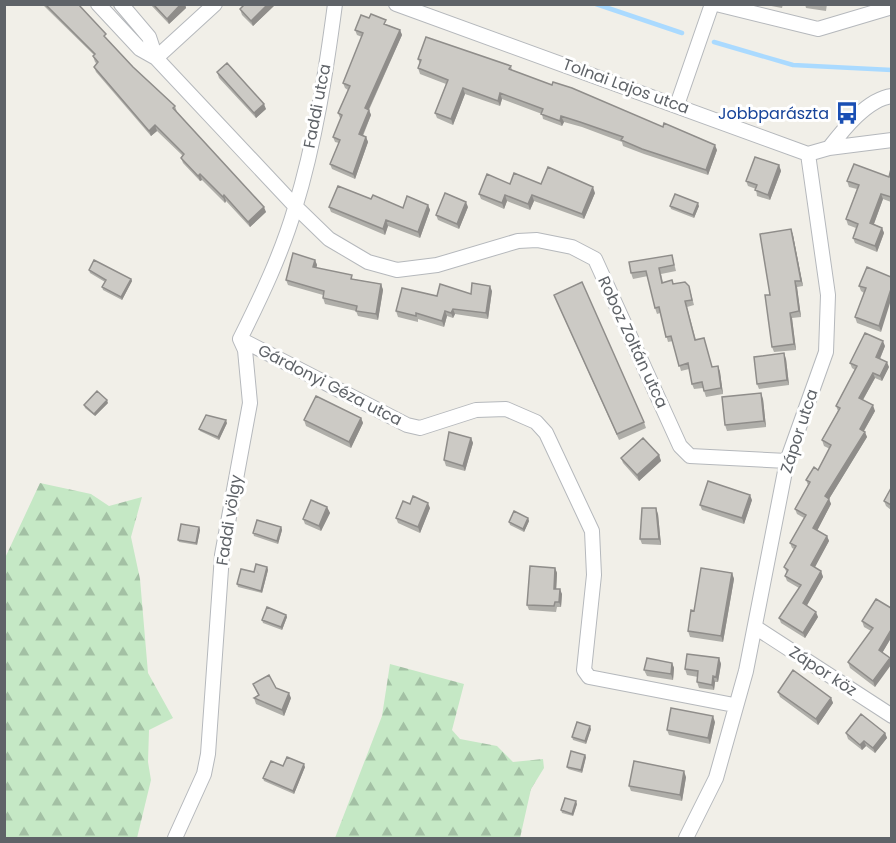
<svg xmlns="http://www.w3.org/2000/svg" width="896" height="843" viewBox="0 0 896 843" font-family="Poppins,sans-serif">
<style>
.forest{fill:url(#forest-firs)}
.lines{fill:none;stroke-linecap:round;stroke-linejoin:round}
.stream{stroke:#aadaff;stroke-width:4.5}
.minor-casing{stroke:#b5b8bc;stroke-width:16}
.minor{stroke:#fff;stroke-width:14}
.wall{fill:#afaea9}
.shaded-wall{fill:#8f8d8a}
.building{fill:#cccac5;stroke:#8f8d8a;stroke-width:1.5}
.labels{text-anchor:middle;dominant-baseline:central;stroke-width:6;stroke-linejoin:round;paint-order:stroke}
.street-label{font-size:16px;fill:#5f6368;stroke:#fff}
.transit-label{font-size:16px;fill:#164399;stroke:#fff;text-anchor:end}
</style>
<defs>
<pattern id="forest-firs" width="22" height="20" patternUnits="userSpaceOnUse" patternTransform="scale(1.5)"><rect width="22" height="20" fill="#c5e8c5"/><path d="M5 1l3.5 6h-7zM16 11l3.5 6h-7z" fill="#a3c0a4"/></pattern>
</defs>
<rect width="100%" height="100%" fill="#f1efe8"/>
<path class="forest" d="M40,483L91,494L109,506L142,497L131,537L140,579L148,673L173,718L149,730L148,762L151,780L137,838H5V558Z
M390,664L464,684L452,730L460,739L497,746L513,762L543,759L544,768L531,789L520,838H335L382,716Z"/>
<g class="lines">
<path class="stream" d="M596,4L682,33
M714,42L793,65L892,70"/>
<g class="minor-casing">
<path id="minor" d="M98,4L140,49L156,58L296,207L329,239L368,262L397,270L437,265L518,241L537,240L572,247L595,259L680,446L690,456L787,461
M121,4L149,37L156,58
M396,4L808,154L829,148L892,140
M716,4L818,29L892,7
M156,58L215,4
M677,105L712,4
M829,148C843,130 867,99 892,96
M240,339L407,425L420,428L476,410L506,409L536,422L546,433L592,531L594,575L584,670L589,677L734,705
M755,627L892,716
M175,838L204,774L208,754L222,555L250,403L245,350L240,339C261,297 282,253 295,208C315,143 326,72 335,4
M686,838L716,778L746,671L787,461L826,352L828,295L808,154"/>
</g>
<use href="#minor" class="minor"/>
</g>
<path class="wall" d="M42,4H78L108,40L133,67L175,106L177,112L266,212L250,227L226,201L225,203L202,180L200,181L183,163L181,158L183,156L157,131L151,136L96,72L94,67L97,64L95,62L93,56L94,55Z
M150,4H185L186,8L169,24Z
M245,4H276L253,26L242,15L240,9Z
M761,4H783L782,8Z
M805,4H827L826,11L806,8Z
M388,25L400,30L402,35L369,110L371,115L363,136L366,137L368,142L355,179L332,169L330,164L339,143L335,142L333,137L341,119L340,118L338,113L348,90L345,88L343,83L362,37L357,35L355,30Z
M418,59L511,66L512,70L717,150L708,175L644,154L623,146L622,142L582,127L564,122L562,126L543,119L542,114L502,99L500,106L465,94L453,125L437,118L435,113L446,84L420,74L418,68L420,64Z
M217,72L266,109L256,118L219,78Z
M779,165L781,171L770,200L757,196L756,189L748,186L746,181Z
M891,169V202L883,199L874,224L882,228L884,233L877,252L855,243L853,238L856,228L848,225L846,219L857,189L849,187L847,181L889,177Z
M510,184H541L595,193L584,219L534,201L530,210L507,201L504,209L481,199L479,194Z
M371,199L403,208L428,205L430,210L420,238L388,226L385,235L331,212L329,207Z
M670,206H699L694,218L671,209Z
M468,207L459,229L438,220L436,215Z
M791,229L793,235L803,286L797,287L801,317L792,318L796,350L774,352L772,347L770,295Z
M672,255L676,271L661,274L663,282L689,286L694,305L687,307L696,340L704,338L712,367L718,366L720,372L723,394L706,397L703,388L694,389L692,384L689,369L681,371L673,341L668,342L660,313L657,314L655,308L648,276L633,279L631,273Z
M315,260L317,265L316,268L353,279L381,284L383,290L378,320L358,316L356,311L325,304L323,298V295L288,285L286,280Z
M867,267L881,332L857,323L855,317L864,293L861,291L859,286Z
M89,270L131,279L132,281L122,300L103,290L102,287L105,282L90,273Z
M492,291L488,319L455,314L453,318L447,316L444,327L418,319V322L398,317L396,311L471,294Z
M556,300L644,422L646,428L619,440Z
M885,346L880,359L889,367L882,381L875,378L863,400L875,411L864,431L867,437L829,499L831,504L817,530L827,536L829,541L814,567L821,571L823,577L806,606L818,617L805,638L781,623L779,618L799,588L787,581L785,576L787,573L784,567L794,549L792,548L790,543L804,518L797,514L795,509L808,485L806,480L818,470L830,449L824,446L822,440L838,411L836,406L855,370L852,368L850,363Z
M786,359L789,385L759,389L757,384Z
M763,399L766,427L727,431L725,425Z
M108,403L95,416L85,408L84,405Z
M361,418L363,423L351,448L306,426L304,420Z
M227,423L219,440L200,431L199,429Z
M471,438L473,443L465,471L446,466L444,460Z
M659,455L661,461L639,481L623,463L621,458Z
M891,488V510L886,506L884,501Z
M752,500L744,524L702,510L700,505Z
M410,504L430,508L420,533L398,523L396,518Z
M327,507L330,513L321,531L305,524L303,519Z
M658,514L661,545L642,544L640,539Z
M528,518L529,521L524,532L510,525L509,522Z
M199,527L200,530L197,545L179,542L178,540Z
M281,527L282,530L278,544L254,536L253,533Z
M267,567L268,570L262,593L238,587L237,584L254,572Z
M555,568L557,573L556,589L562,594L561,607H557L556,612L529,610L527,605Z
M732,573L734,579L723,642L690,637L688,631L694,611Z
M286,615L287,617L282,630L263,623L262,620Z
M862,621L891,638L882,653L875,687L850,668L848,662L871,631L864,627Z
M719,658L721,664L718,682H715L714,690L699,688L697,682L698,677L687,675L685,669Z
M672,663L674,668L673,680L647,676L644,670Z
M253,684L291,698L284,716L256,704L254,698L258,695Z
M778,692L831,698L833,703L818,725L780,697Z
M715,722L710,744L669,735L667,730Z
M591,729L586,744L573,740L572,737Z
M846,733H885L887,738L875,753L866,746L862,750L848,739Z
M586,757L582,773L568,769L567,767Z
M283,766L305,767L294,794L264,781L263,778Z
M686,777L682,801L631,791L629,786Z
M577,804L573,816L562,813L561,810Z"/>
<path class="shaded-wall" d="M181,4H185L186,8L169,24L167,19Z
M268,4H276L253,26L251,21Z
M400,30L402,35L367,113L365,108Z
M463,88L465,94L453,125L451,119Z
M500,93L502,99L500,106L498,101Z
M264,104L266,109L256,118L254,113Z
M369,110L371,115L361,139L359,134Z
M561,116L564,122L562,126L560,121Z
M155,125L157,131L151,136L149,131Z
M366,137L368,142L355,179L353,174Z
M715,145L717,150L708,175L706,170Z
M779,165L781,171L770,200L768,195Z
M200,174L202,180L200,181L198,176Z
M593,187L595,193L584,219L582,214Z
M881,194L883,199L872,229L870,223Z
M224,195L226,201L225,203L223,197Z
M505,195L507,201L504,209L502,203Z
M532,195L534,201L530,210L528,204Z
M466,202L468,207L459,229L457,224Z
M698,203L699,206L694,218L693,215Z
M428,205L430,210L420,238L418,232Z
M264,207L266,212L250,227L248,222Z
M386,220L388,226L385,235L383,229Z
M882,228L884,233L877,252L875,246Z
M791,229L793,235L803,286L801,281Z
M315,260L317,265L315,272L313,267Z
M131,279L132,281L122,300L121,297Z
M795,281L797,287L801,317L799,311Z
M381,284L383,290L378,320L376,314Z
M490,286L492,291L488,319L486,313Z
M891,289V300L881,332L879,326Z
M453,309L455,314L453,318L451,313Z
M445,311L447,316L444,327L442,321Z
M790,313L792,318L796,350L794,344Z
M883,341L885,346L878,363L876,357Z
M784,353L786,359L789,385L787,380Z
M887,362L889,367L882,381L880,376Z
M718,366L720,372L723,394L721,388Z
M873,373L875,378L861,403L859,398Z
M761,393L763,399L766,427L764,421Z
M107,400L108,403L95,416L94,414Z
M873,405L875,411L862,434L860,429Z
M361,418L363,423L351,448L349,442Z
M226,420L227,423L219,440L218,437Z
M865,432L867,437L829,499L831,504L816,533L813,528L825,496Z
M471,438L473,443L465,471L463,466Z
M659,455L661,461L639,481L637,475Z
M750,495L752,500L744,524L742,518Z
M428,503L430,508L420,533L418,527Z
M327,507L330,513L321,531L319,526Z
M656,508L658,514L661,545L659,539Z
M528,518L529,521L524,532L523,529Z
M199,527L200,530L197,545L196,543Z
M281,527L282,530L278,544L277,541Z
M827,536L829,541L813,571L811,565Z
M267,567L268,570L262,593L261,591Z
M555,568L557,573L556,594L554,589Z
M821,571L823,577L805,609L803,603Z
M732,573L734,579L723,642L721,636Z
M560,589L562,594L561,607L559,602Z
M816,612L818,617L805,638L803,633Z
M286,615L287,617L282,630L281,627Z
M891,630V638L881,655L879,650Z
M719,658L721,664L718,682L716,677Z
M890,658L891,665L875,687L873,681Z
M672,663L674,668L673,680L671,674Z
M713,676L715,682L714,690L712,685Z
M289,693L291,698L284,716L282,710Z
M831,698L833,703L818,725L816,719Z
M713,716L715,722L710,744L708,738Z
M590,726L591,729L586,744L585,741Z
M885,733L887,738L875,753L873,748Z
M864,741L866,746L862,750L860,745Z
M585,755L586,757L582,773L581,770Z
M304,764L305,767L294,794L293,791Z
M684,771L686,777L682,801L680,795Z
M576,801L577,804L573,816L572,814Z"/>
<path class="building" d="M45,4H78L106,34L104,36L133,67L175,106L173,108L264,207L248,222L224,195L223,197L200,174L198,176L181,158L184,154L155,125L149,131L94,67L98,62L93,56L95,54Z
M153,4H181L167,19Z
M245,4H268L251,21L240,9Z
M371,14L386,20L384,24L400,30L365,108L369,110L359,134L366,137L353,174L330,164L340,140L333,137L342,115L338,113L350,86L343,83L363,33L355,30L361,15L369,18Z
M426,37L511,66L509,69L552,85L553,82L572,88L663,127L664,123L715,145L706,170L642,149L621,140L623,137L580,122L561,116L560,121L541,114L543,109L500,93L498,101L463,88L451,119L435,113L448,80L418,68L421,60L418,59Z
M227,63L264,104L254,113L217,72Z
M755,157L779,165L768,195L755,190L757,185L746,181Z
M854,164L889,177L891,169V197L881,194L870,223L882,228L875,246L853,238L858,224L846,219L859,185L847,181Z
M548,167L593,187L582,214L532,195L528,204L505,195L502,203L479,194L487,174L510,184L514,173L541,184Z
M338,186L371,199L373,195L403,208L407,196L428,205L418,232L386,220L383,229L329,207Z
M445,193L466,202L457,224L436,215Z
M675,194L698,203L693,215L670,206Z
M791,229L801,281H795L799,311L790,313L794,344L772,347L765,295H770L760,234Z
M293,253L315,260L313,267L352,275L351,279L381,284L376,314L356,311L357,306L323,298L324,291L286,280Z
M672,255L674,265L659,268L662,283L672,280L673,284L685,282L689,286L692,300L685,301L695,340L704,338L712,367L718,366L721,388L704,391L702,382L692,384L688,363L679,366L671,336L666,337L659,307L655,308L646,271L631,273L629,262Z
M94,260L131,279L121,297L102,287L106,280L89,270Z
M867,267L891,277V289L879,326L855,317L866,288L859,286Z
M582,282L644,422L617,434L554,295Z
M472,283L490,286L486,313L453,309L451,313L445,311L442,321L416,313V316L396,311L402,288L437,296L440,284L471,294Z
M865,333L883,341L876,357L887,362L880,376L873,373L859,398L873,405L860,429L865,432L825,496L829,499L813,528L827,536L811,565L821,571L803,603L816,612L803,633L779,618L801,585L785,576L788,570L784,567L796,546L790,543L806,515L795,509L810,482L806,480L814,467L818,470L831,445L822,440L840,408L836,406L857,366L850,363Z
M784,353L787,380L757,384L754,357Z
M97,391L107,400L94,414L84,405Z
M761,393L764,421L725,425L722,397Z
M316,396L361,418L349,442L304,420Z
M206,415L226,420L218,437L199,429Z
M449,432L471,438L463,466L444,460Z
M643,438L659,455L637,475L621,458Z
M708,481L750,495L742,518L700,505Z
M891,488V505L884,501Z
M413,496L428,503L418,527L396,518L403,501L410,504Z
M311,500L327,507L319,526L303,519Z
M642,508H656L659,539H640Z
M514,511L528,518L523,529L509,522Z
M257,520L281,527L277,541L253,533Z
M181,524L199,527L196,543L178,540Z
M256,564L267,567L261,591L237,584L241,569L254,572Z
M530,566L555,568L554,589H560L559,602H555L554,606L527,605Z
M701,568L732,573L721,636L688,631L691,610L694,611Z
M876,599L891,608V630L879,650L890,658L873,681L848,662L873,628L862,621Z
M267,607L286,615L281,627L262,620Z
M687,654L719,658L716,677L713,676L712,685L697,682L698,671L685,669Z
M647,658L672,663L671,674L644,670Z
M793,670L831,698L816,719L778,692Z
M269,675L276,688L289,693L282,710L254,698L259,695L253,684Z
M671,708L713,716L708,738L667,730Z
M861,714L885,733L873,748L864,741L860,745L846,733Z
M577,722L590,726L585,741L572,737Z
M571,751L585,755L581,770L567,767Z
M287,757L304,764L293,791L263,778L271,761L283,766Z
M634,761L684,771L680,795L629,786Z
M565,798L576,801L572,814L561,810Z"/>
<defs>
<g id="bus-bare" transform="scale(1.8)"><path d="M-5-6H5V4H4V6H2V4H-2V6H-4V4H-5ZM-3.5-4V0h7V-4ZM-3.5 1.2v1.5H-2V1.2ZM2 1.2v1.5H3.5V1.2Z" fill="#1a4fb4" stroke="#fff" stroke-width="2.5" paint-order="stroke"/></g>
</defs>
<g fill-rule="evenodd">
<use href="#bus-bare" x="847" y="113"/>
</g>
<g class="labels">
<g class="street-label">
<text transform="translate(626 86) rotate(20)">Tolnai Lajos utca</text>
<text transform="translate(317 106) rotate(-79)">Faddi utca</text>
<text transform="translate(633 342) rotate(65)">Roboz Zoltán utca</text>
<text transform="translate(330 385) rotate(27)">Gárdonyi Géza utca</text>
<text transform="translate(799 431) rotate(-72)">Zápor utca</text>
<text transform="translate(229 520) rotate(-81)">Faddi völgy</text>
<text transform="translate(823 671) rotate(33)">Zápor köz</text>
</g>
<g class="transit-label">
<text x="829" y="113">Jobbparászta</text>
</g>
</g>
<rect width="896" height="843" fill="none" stroke="#5f6368" stroke-width="12"/>
</svg>
